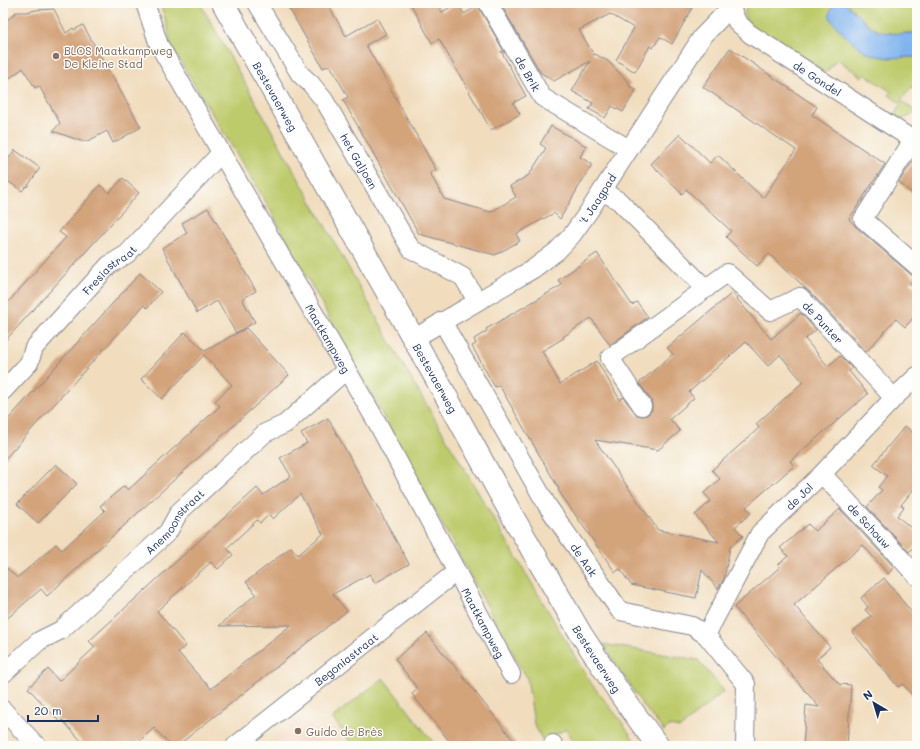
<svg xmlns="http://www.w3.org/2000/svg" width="920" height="749" viewBox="0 0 920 749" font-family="Mali,sans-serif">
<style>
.built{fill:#f2d4be}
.green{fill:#becb6c;stroke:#6c7d65}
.water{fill:#81b4ee;stroke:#4e72a6}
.building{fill:#d3a37a;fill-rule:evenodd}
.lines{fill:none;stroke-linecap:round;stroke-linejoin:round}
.minor-casing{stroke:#86868e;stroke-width:20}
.tertiary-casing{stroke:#86868e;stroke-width:24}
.minor{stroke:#fff;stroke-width:18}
.tertiary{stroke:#fff;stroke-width:22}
.education-dot{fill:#8d6e63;stroke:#fdfcf7;stroke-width:1.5}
.labels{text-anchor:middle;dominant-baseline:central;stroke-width:3;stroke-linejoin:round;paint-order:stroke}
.education-label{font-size:11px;fill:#785e54;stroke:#fdfcf7;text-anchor:start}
.street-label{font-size:11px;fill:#1b2f5e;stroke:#fdfcf7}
</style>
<rect width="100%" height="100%" fill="#fdfcf7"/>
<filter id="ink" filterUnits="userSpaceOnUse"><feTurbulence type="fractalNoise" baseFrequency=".025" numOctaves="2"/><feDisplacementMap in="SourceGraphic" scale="8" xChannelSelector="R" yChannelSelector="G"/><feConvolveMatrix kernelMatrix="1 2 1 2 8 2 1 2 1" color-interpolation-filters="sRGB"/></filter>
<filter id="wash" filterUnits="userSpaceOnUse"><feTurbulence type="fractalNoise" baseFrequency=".012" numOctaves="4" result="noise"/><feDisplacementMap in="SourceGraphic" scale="16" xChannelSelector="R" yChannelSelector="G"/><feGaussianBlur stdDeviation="0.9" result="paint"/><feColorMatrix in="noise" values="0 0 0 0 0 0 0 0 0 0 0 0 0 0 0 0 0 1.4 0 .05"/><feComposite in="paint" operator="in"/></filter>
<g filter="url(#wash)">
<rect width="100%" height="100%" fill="#f1ddbe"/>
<path class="built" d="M302,716L326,746H264Z"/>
<path class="green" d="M160,3H200L410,377L590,682L621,721L638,746H576L566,729L543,741L534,724L527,677L522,670L267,204L174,51L170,43L168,28Z
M751,3H836L832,7L887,58L917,57V81L901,100L915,111C909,119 901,121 893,116L901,104L889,95L891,92L865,74L862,77L837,59L826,73L751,27C744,17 741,13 751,3Z
M845,3H917V33C905,33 891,35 879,31C868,27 855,11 845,3Z
M603,644L698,660L724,691L680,728L669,726L664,731L642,704Z
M383,678L436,746H354L332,718Z"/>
<path class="water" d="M836,3H845C855,11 868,27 879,31C891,35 905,33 917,33V57C901,57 882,60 868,53C859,49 832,25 830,17C829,11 832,7 836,3Z"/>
<g id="blocks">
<path class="building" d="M286,3H327L346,36L377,18L386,34L366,45L436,170L430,173L444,199L491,212L516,197L510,186L529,175L546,148L540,144L551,126L586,146L580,157L592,164L560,219L554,213L516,234L520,241L495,255L419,234L343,100L348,97L330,65L323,68Z
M410,3H436L442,12L458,3L464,14L478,6L505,53L501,51L526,96L513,103L520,114L491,130L439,39L432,43Z
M500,3H695L672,44L660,37L653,48L650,46L635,72L616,60L634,28L610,14L579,30L594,55L595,54L608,61L630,84L629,86L636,90L623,112L612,106L605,118L589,109L593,103L572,91L590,61L554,81L541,73Z
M54,9L66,33L73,28L74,30L83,25L141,127L113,143L107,131L92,139L87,141H81L53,131L60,123L39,86L35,88L23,68L3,83V24L16,12H27L36,10Z
M730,48L817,107L812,115L885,164L849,219L856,227L914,277L909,283L917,289V314L905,327L896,319L866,352L813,295L769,254L757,266L726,237L731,231L686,189L682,194L651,164L680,134L710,163L718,155L763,198L796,150L703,87Z
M15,150L40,168L27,187L26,186L22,191L3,178V166Z
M917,155V198L899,182Z
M123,178L139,193L3,343V308L66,237L59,232L100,185L109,193Z
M208,208L256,291L242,299L255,322L236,333L217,301L197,313L162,248L187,233L182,223Z
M597,253L632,305L637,302L648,317L610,345L591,318L563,337L564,338L542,351L560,384L597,361L620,400L623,397L637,415L642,416L647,415L652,410V405L651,400L639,383L673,354L667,348L732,293L771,339L801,313L816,330L805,339L828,366L840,356L852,368L849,371L868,394L790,461L794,466L746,507L751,513L735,527L743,536L730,547L724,579L718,589L702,570L696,598L631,585L620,569L615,572L558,490L559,489L499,385L495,387L472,346L476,344L474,339L487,331L486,329L562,285L558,280ZM746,342L768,366L780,355L803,382L756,424L759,428L712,470L720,479L704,493L711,501L695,515L719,542L658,530L595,440L658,450L680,431L670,419L694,398L689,392Z
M140,273L161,292L147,308L144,305L3,461V425Z
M246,328L289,375L47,596L41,589L3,622V564L17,578L56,544L62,550L105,511L100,506L124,486L128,490L220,406L215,401L232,385L204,355L162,399L141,379L185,332L205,351Z
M328,418L409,564L375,583L370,574L333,594L347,611L177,746H171L154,728L134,746H86L62,720L60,722L28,688L48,669L59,681L95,647L89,641L257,488L263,495L291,476L280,458L307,443L301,433ZM300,494L323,534L298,555L291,547L246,582L256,594L219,626L291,625L211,689L206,682L205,683L178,652L186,646L157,611L211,562L218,569L233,555L227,548L257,520L260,523L269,515L273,519Z
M905,426L917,436V485L901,505L904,507L897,516L917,533V543L909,552L867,507L882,490L878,487L887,476L873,465Z
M56,464L77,484L38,523L17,504Z
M840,509L894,567L888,574L863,545L794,605L830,647L817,659L839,684L851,685L847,746H803L806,705L819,707L734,607L780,567L778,565L788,556L780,548L808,524L815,531Z
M884,578L917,619V701L903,684L898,687L852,632L871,616L865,610L868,607L861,598Z
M427,633L451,663H452L518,746H453L412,694L418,689L395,659Z"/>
</g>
</g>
<g filter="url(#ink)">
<use href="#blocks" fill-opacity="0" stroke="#86868e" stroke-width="1"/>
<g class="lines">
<g class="minor-casing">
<g id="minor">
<path id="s1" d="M145,3L159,45L378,424L511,674"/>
<path id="s2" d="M257,3L300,74L311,84L324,100L411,249L463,277L477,301"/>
<path id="s3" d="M488,3L542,97L629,149"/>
<path id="s4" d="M729,3L737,22L750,34L913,140L917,135"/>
<path d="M913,140L863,219L917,266"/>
<path d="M602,191L619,201L706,289"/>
<path id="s5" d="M442,321L547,505L620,611L692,626L706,635L746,684L745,746"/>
<path id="s6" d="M413,339L533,269L557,251L572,235L589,211L702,37L731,7"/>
<path id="s7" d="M3,391L29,363L34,348L109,265L127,254L221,153"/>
<path id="s8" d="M642,406L610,358L727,273L770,311L800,297L894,398"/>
<path id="s9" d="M822,474L917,576"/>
<path id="s10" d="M706,635L760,533L822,474L894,398L917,376"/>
<path id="s11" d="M3,674L39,641L61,630L168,532L179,512L265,433L285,424L346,370"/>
<path d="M3,710L37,746"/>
<path d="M553,744L554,746"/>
<path id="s12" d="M235,746L456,572"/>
</g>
</g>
<g class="tertiary-casing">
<g id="tertiary">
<path id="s13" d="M223,3L441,387L513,517L581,634L623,698L658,746"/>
</g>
</g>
<use href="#minor" class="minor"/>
<use href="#tertiary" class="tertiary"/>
</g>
</g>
<g class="education-dot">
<circle cx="56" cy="56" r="4"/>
<circle cx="298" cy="731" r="4"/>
</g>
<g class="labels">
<g class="education-label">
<text x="64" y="50">BLOS Maatkampweg<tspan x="64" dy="13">De Kleine Stad</tspan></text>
<text x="306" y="731">Guido de Brès</text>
</g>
<g class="street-label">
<text stroke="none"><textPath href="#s3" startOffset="81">de Brik</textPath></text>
<text stroke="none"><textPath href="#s4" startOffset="119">de Gondel</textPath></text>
<text stroke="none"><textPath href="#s13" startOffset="107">Bestevaerweg</textPath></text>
<text stroke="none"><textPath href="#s2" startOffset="189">het Galjoen</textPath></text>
<text stroke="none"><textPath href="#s6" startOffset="235">'t Jaagpad</textPath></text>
<text stroke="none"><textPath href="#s7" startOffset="163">Fresiastraat</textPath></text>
<text stroke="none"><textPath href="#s8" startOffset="327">de Punter</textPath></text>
<text stroke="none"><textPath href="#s1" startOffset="383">Maatkampweg</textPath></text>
<text stroke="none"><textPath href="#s13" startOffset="431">Bestevaerweg</textPath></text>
<text stroke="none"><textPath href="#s10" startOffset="169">de Jol</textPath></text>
<text stroke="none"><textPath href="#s11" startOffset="231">Anemoonstraat</textPath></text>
<text stroke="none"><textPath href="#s9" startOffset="70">de Schouw</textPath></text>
<text stroke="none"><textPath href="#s5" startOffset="278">de Aak</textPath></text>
<text stroke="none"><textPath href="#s1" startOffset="707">Maatkampweg</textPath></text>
<text stroke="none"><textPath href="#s12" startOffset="141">Begoniastraat</textPath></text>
<text stroke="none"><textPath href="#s13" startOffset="755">Bestevaerweg</textPath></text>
</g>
</g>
<rect width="920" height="749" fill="none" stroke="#fdfcf7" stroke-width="16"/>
<g transform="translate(874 703) rotate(322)" stroke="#fdfcf7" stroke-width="3" paint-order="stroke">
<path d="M0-3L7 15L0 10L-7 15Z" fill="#1b2f5e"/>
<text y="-6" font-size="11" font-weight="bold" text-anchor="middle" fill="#1b2f5e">N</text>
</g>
<path d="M28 715v6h70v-6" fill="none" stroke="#1b2f5e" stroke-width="2"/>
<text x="34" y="715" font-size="12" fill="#1b2f5e" stroke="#fdfcf7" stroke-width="3" paint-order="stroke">20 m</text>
</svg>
